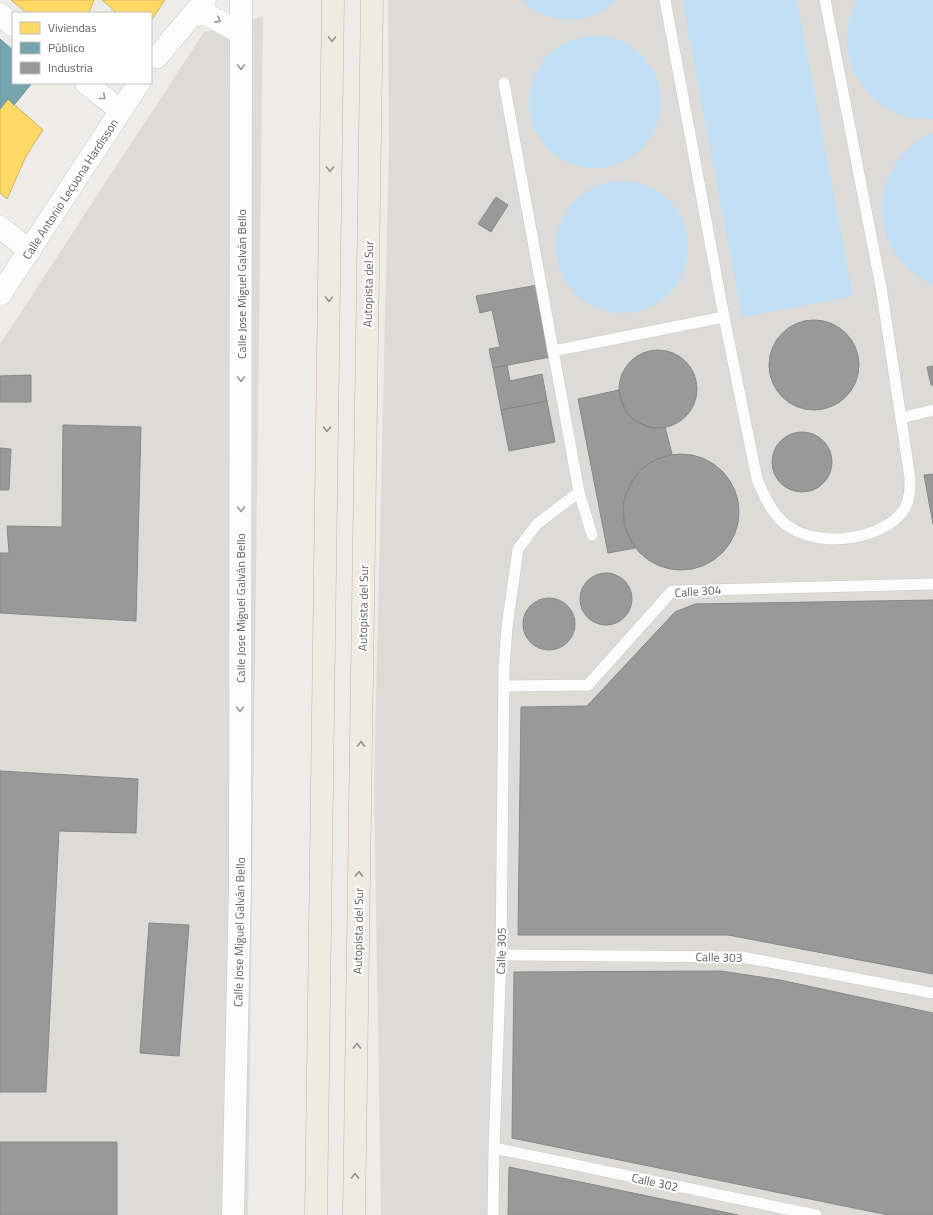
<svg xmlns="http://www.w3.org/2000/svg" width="933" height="1215" viewBox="0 0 933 1215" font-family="'Titillium Web',sans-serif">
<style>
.industrial{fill:#dddbd8}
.water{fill:#c0dff4}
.homes{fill:#ffd966;stroke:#cfb566}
.public{fill:#76a5af;stroke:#6f9199}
.industry{fill:#999;stroke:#878889}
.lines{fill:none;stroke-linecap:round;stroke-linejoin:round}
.lane-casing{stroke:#cacaca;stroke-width:12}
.street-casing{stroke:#cacaca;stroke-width:23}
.secondary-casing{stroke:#cacac9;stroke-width:23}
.highway-casing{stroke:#c3b497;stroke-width:23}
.lane{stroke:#fcfcfc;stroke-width:11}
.street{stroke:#fcfcfc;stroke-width:22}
.secondary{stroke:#fcfcfc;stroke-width:22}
.highway{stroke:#efebe2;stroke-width:22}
.oneway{stroke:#95979a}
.oneway2{stroke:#919191}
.labels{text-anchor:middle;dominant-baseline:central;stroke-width:4;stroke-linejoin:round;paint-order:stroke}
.street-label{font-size:12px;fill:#5e6165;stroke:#fff}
</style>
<rect width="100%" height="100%" fill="#edece8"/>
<path class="industrial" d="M388,0H933V1215H381L374,784L389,146Z
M263,17L248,1215H0V344L204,32Z"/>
<path class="water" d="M523,0H617C592,25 547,27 523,0Z
M682,0H797L853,296L742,317Z
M857,0H933V119C869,123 827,56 857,0Z
M529 102a66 66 0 1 1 132 0a66 66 0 1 1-132 0Z
M933,133V285C887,265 868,212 893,169C901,154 916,139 933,133Z
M556 247a66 66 0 1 1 132 0a66 66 0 1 1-132 0Z"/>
<path class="homes" d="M11,0H94L89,13H27Z
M102,0H165L151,21V13H117Z
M8,99L43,130L26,156L7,199L0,193V109Z"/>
<path class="public" d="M0,39L13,50V83H32L14,105L8,99L0,109Z"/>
<path class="industry" d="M496,197L508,205L491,232L478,224Z
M538,285L550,357L493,368L489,349L500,347L492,310L480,313L476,296Z
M769 365a45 45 0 1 1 90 0a45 45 0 1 1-90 0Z
M619 389a39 39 0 1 1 78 0a39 39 0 1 1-78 0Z
M507,365L510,381L542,374L547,401L501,410L493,368Z
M933,366V385H931L927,367Z
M31,375V402H0V376Z
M619,390L625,410L635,421L652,428L665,427L672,454L655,460L644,467L636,475L626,494L623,505L625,527L635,548L608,553L578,399Z
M547,401L555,442L509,451L501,410Z
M63,425L141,427L136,621L0,613V553H9L7,526L62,527Z
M772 462a30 30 0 1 1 60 0a30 30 0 1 1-60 0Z
M0,448L11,449L9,490H0Z
M623 512a58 58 0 1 1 116 0a58 58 0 1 1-116 0Z
M933,474V524L924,475Z
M580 599a26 26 0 1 1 52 0a26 26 0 1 1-52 0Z
M523 624a26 26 0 1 1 52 0a26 26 0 1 1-52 0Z
M933,600V974L728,935H518L521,707L587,706L675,612L695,604Z
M0,771L138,779L136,833L59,831L46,1092H0Z
M149,923L189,925L179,1056L140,1053Z
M721,971L780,980L933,1013V1215H888L512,1138L514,972Z
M0,1142H117V1215H0Z
M509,1167L738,1215H508Z"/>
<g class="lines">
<g class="lane-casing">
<path id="lane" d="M665,0L724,317L757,479C765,498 773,517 791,528C822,548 885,540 905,508C910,499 910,488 910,478L881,287L825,0
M504,83L579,492L592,535
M553,351L724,317
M901,418L933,410
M505,686L588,685L672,591L933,584
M501,955L742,957L933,993
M494,1148L816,1215
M493,1215L494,1148L501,955L504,667L507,627L518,549L537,524L579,492"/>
</g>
<g class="street-casing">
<path id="street" d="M0,14L13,25
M193,15L206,14L241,33
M86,83L121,111
M0,227L30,251
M233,1215L240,885L241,0"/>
</g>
<g class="secondary-casing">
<path id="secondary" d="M157,57L205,0
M0,295L139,83"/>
</g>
<g class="highway-casing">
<path id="highway" d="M316,1215L333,0
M354,1215L372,0"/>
</g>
<use href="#lane" class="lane"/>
<use href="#street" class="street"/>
<use href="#secondary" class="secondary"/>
<use href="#highway" class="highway"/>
</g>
<defs><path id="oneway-chevron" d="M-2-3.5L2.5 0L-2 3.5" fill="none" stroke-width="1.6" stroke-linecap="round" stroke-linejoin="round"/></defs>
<g class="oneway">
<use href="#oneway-chevron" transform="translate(218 20) rotate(28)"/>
<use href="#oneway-chevron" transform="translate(241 67) rotate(90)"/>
<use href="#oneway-chevron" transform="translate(103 97) rotate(39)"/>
<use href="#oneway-chevron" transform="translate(241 379) rotate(90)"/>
<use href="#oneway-chevron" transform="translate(241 509) rotate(90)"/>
<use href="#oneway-chevron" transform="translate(240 709) rotate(90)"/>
</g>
<g class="oneway2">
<use href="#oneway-chevron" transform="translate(332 39) rotate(91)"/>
<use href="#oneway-chevron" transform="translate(330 169) rotate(91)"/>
<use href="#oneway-chevron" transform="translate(329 299) rotate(91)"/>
<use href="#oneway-chevron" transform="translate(327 429) rotate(91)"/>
<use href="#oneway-chevron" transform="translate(361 744) rotate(-89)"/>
<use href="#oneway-chevron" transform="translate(359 874) rotate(-89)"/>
<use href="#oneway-chevron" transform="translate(357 1046) rotate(-89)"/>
<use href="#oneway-chevron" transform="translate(355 1176) rotate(-89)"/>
</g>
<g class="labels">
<g class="street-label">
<text transform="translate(70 189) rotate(-57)">Calle Antonio Lecuona Hardisson</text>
<text transform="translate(241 284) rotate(-90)">Calle Jose Miguel Galván Bello</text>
<text transform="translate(368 284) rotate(-89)">Autopista del Sur</text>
<text transform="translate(698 591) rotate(-4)">Calle 304</text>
<text transform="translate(240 608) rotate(-90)">Calle Jose Miguel Galván Bello</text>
<text transform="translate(363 608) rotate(-89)">Autopista del Sur</text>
<text transform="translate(358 931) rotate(-89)">Autopista del Sur</text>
<text transform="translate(239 932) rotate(-89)">Calle Jose Miguel Galván Bello</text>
<text transform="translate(501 951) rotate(-89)">Calle 305</text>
<text transform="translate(719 957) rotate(1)">Calle 303</text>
<text transform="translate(655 1182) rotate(12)">Calle 302</text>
</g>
</g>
<rect x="12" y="12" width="140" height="72" fill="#ffffff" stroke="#bfc0c1"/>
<rect x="20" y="22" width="20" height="12" fill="#ffd966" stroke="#bfc0c1"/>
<text x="48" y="32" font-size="12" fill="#5e6165">Viviendas</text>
<rect x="20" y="42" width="20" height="12" fill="#76a5af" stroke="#bfc0c1"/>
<text x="48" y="52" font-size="12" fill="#5e6165">Público</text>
<rect x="20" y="62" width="20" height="12" fill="#999999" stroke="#bfc0c1"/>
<text x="48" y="72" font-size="12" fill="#5e6165">Industria</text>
</svg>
